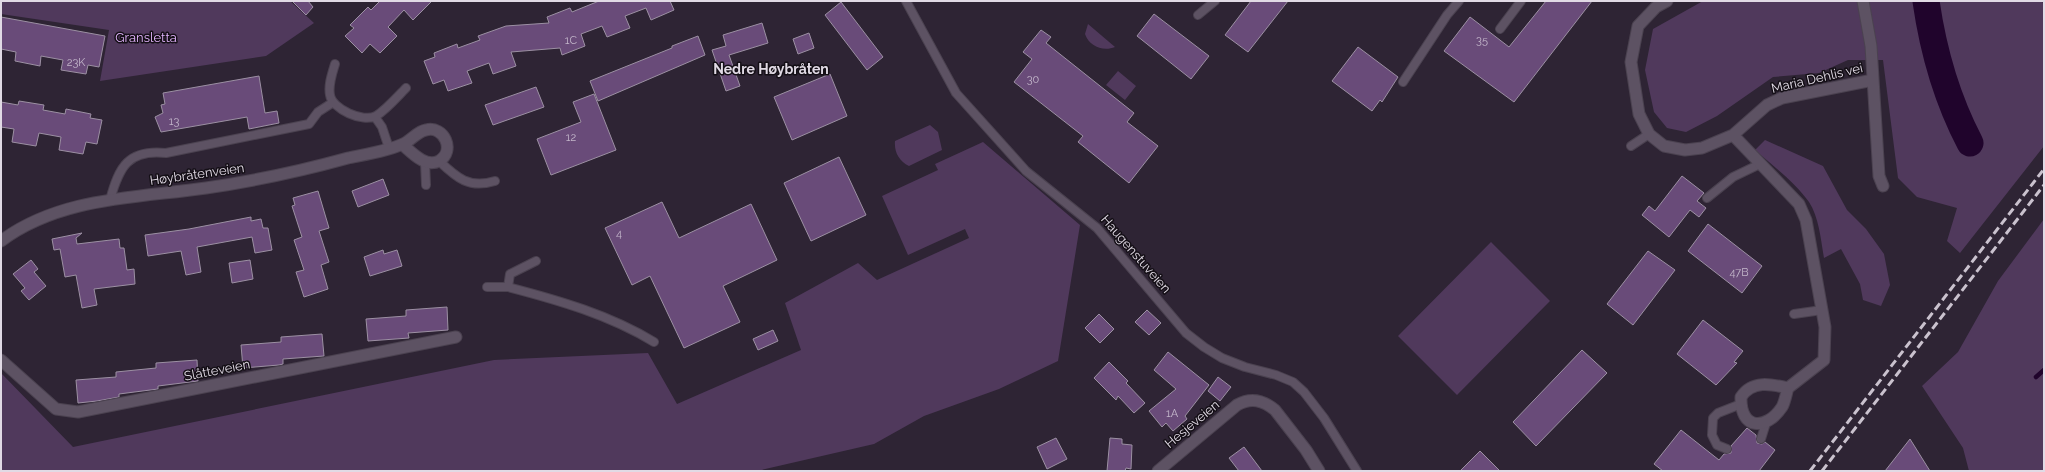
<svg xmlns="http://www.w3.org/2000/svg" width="2045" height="472" viewBox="0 0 2045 472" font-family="Raleway,sans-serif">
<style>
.green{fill:#50395c}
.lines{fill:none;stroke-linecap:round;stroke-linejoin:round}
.stream{stroke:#20042c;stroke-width:4.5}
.river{stroke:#20042c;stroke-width:27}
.building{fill:#694b79;stroke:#9c90a3}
.service-casing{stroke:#4b4250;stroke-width:10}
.minor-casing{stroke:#4b4250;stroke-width:13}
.service{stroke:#5d5263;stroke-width:8}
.minor{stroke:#5d5263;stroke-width:11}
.rail{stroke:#cac2ce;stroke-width:3;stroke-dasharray:8 4;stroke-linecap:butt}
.labels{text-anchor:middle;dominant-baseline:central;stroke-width:3;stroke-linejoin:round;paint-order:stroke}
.number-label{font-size:11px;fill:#c3b6ca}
.park-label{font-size:13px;fill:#e4b5fe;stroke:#140f16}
.street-label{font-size:13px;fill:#e1dae5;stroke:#140f16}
.neighbourhood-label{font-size:14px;font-weight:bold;fill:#e1dae5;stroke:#140f16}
</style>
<rect width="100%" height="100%" fill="#2e2434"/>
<path class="green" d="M1,1H290L314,23L266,56L100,81L109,30L1,14Z
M1703,1H2042L2044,6V146L1960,253L1947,241L1957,208L1917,197L1898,178L1883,60H1848L1819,73L1773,77L1717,116L1686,132L1667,128L1654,112L1645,70L1653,29Z
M1088,24L1115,47C1103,52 1089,46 1085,34Z
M1118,71L1136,86L1125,100L1106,85Z
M930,125L938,132L942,150L909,166C899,161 894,152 895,141Z
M1765,140L1823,166L1847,210L1866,229L1884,254L1890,285L1881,306L1863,300L1860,284L1841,249L1824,258C1821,241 1819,217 1809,202C1795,182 1773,166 1755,150Z
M983,142L1080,225L1058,361L999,389L924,416L874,444L757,471H1V373L73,447L494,360L648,353L677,404L801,350L785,303L858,263L877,280L969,238L965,229L908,255L882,196L938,170L935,164Z
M2044,219V471H1969L1963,448L1922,386L1958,352L1998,281Z
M1491,242L1550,301L1457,395L1398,336Z"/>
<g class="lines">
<path class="stream" d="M2036,377L2044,370"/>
<path class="river" d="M1926,1C1933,50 1947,99 1970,143"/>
</g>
<path class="building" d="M292,1H308L313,7L306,15Z
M380,1H432L413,20L404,10L388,27L397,36L380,53L370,44L362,53L345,36L354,28L350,25L368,7L371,10Z
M599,1H670L674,10L651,20L646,8L625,16L630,28L607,37L602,26L581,34L585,46L562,55L560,48L511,52L516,66L493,74L489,63L467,71L472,83L448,91L444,80L433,84L424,61L435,57L434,53L457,44L458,48L480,40L478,36L506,26L549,23L547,17L570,8L572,12Z
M1251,1H1288L1248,52L1225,35Z
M1546,1H1592L1514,102L1444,51L1470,17L1509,47Z
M841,2L883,57L867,70L825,15Z
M1154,14L1209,56L1191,79L1137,36Z
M1,17L105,36L99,67L88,65L86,74L61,70L63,60L41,56L40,66L15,61L16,52L1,49Z
M762,23L768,43L729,55L740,86L726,91L712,50L726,46L723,35Z
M1041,30L1051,37L1046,43L1134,113L1127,122L1158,146L1129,183L1078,142L1083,136L1014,82L1032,59L1023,52Z
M809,33L814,48L798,54L793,39Z
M698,36L705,55L598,101L590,81L672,48V46Z
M1358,47L1398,77L1382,102L1380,100L1372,111L1332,81Z
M830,74L847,116L792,140L774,97Z
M259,76L265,113L277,111L279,123L249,129L247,117L161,132L155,117L163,113L161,105L165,104L163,93Z
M536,87L544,107L493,125L485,105Z
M594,94L616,150L551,175L537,139L581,122L573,102Z
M19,101L44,105L43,110L65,114L66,109L91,114L90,118L102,120L97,144L86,142L83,154L59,150L61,137L39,133L36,146L12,142L14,129L1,127V102L18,105Z
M839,157L866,215L811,241L784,183Z
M1682,176L1704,193L1697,201L1706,208L1699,217L1690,210L1669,237L1642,215L1649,206L1655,211Z
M383,179L389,195L358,207L352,191Z
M318,191L329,228L319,231L329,262L321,265L328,289L304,297L296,272L304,270L294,240L302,237L292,206L295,205L293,198Z
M662,202L679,238L751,204L777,260L723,286L740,322L684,348L650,276L632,285L605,228Z
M251,217V221L261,219L263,228H268L272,250L255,253L252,237L197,247L201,272L186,275L181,251L148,256L145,235L189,229Z
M1708,224L1762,266L1742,293L1688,251Z
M82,233L76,238L77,244L119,239L120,248H124L127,270L134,269L135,284L94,289L97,305L82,308L76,275L65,277L60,249L54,250L52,239Z
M383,250L384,254L397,250L402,266L370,276L364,257Z
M1648,251L1675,270L1633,325L1607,304Z
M31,260L38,269L34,272L46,286L29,300L21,291L25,288L13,274Z
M250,260L253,279L232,283L229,263Z
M447,307L448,330L408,333L409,338L368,341L366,319L406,316V310Z
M1147,310L1161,323L1149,335L1135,322Z
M1099,314L1114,329L1100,343L1085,328Z
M1703,320L1743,351L1734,362L1737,363L1716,385L1677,354Z
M773,330L778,341L758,350L753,339Z
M322,334L324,356L283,359V364L279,365L243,368L241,345L281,342V337Z
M1582,350L1607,373L1536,446L1513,422Z
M1168,352L1209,385L1185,416L1187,419L1173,431L1166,423L1162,427L1149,411L1176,389L1154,370Z
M197,360L198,381L158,386V389L119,394V397L97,401L78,403L76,380L116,377V372L156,368V363Z
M1109,362L1128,381L1126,383L1145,403L1134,413L1118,396L1116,400L1094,378Z
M1218,377L1231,387L1220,401L1208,391Z
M1747,428L1756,435L1757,443L1762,444L1765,442L1775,450L1759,471H1663L1654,464L1681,430L1719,460L1724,454L1731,453V446Z
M1056,438L1067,459L1047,469L1037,447Z
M1110,438L1122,439V444L1132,445L1131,469L1126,468L1125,471H1107Z
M1910,439L1930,471H1885Z
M1244,447L1262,471H1239L1229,458Z
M1480,451L1500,471H1460Z"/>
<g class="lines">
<g class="service-casing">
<path id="service" d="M906,1L956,93L1026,171L1097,228L1186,333L1204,347L1222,358L1245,367L1276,375L1293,382L1304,392L1324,418L1357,471
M1198,15L1215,1
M1500,29L1521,1
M335,64C332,74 328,85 330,95C332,109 363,123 376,116C387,109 397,97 406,88
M1403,82L1447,15L1459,1
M375,117L382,127L389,148
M1631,146L1649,134
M439,161C457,178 469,189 495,181
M425,162L426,185
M1707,198L1733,177L1760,164
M110,200C119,167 128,149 166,153L309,124L318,112L332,103
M487,287H508L510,274L536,261
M508,287C558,300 610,315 654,342
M1794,314L1822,310
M1761,439L1766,423
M1727,449L1717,445L1712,435L1713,418L1718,413L1741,404"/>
</g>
<g class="minor-casing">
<path id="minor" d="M1667,1L1656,7L1638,26L1631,62L1639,114L1649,134L1664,146L1685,150L1702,148L1733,135L1767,105L1782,98L1873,80
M1863,1L1871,46L1879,176L1883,186
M1733,135L1799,204L1806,220L1825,327L1824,360L1788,388C1771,384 1752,380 1741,397C1740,430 1766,431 1782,407C1785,402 1786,394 1788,388
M1,241C60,197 136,198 206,188C254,181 301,171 348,158C362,155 398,149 408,141C414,137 419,131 426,130C444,125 456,151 439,161C426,168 412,153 403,145
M1,360L56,409L78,412L456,337
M1158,471L1237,405C1251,397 1263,400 1275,410L1306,450L1319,471"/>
</g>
<use href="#service" class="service"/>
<use href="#minor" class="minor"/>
<path class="rail" d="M1810,471L2044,169
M1822,471L2044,185"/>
</g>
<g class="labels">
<g class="number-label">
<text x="571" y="40">1C</text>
<text x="1482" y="40">35</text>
<text x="76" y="62">23K</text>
<text x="1033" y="79">30</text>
<text x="174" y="121">13</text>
<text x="571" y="137">12</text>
<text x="619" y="233">4</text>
<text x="1739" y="272">47B</text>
<text x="1172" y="413">1A</text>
</g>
<g class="park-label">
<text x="146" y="37">Gransletta</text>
</g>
<g class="street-label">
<text transform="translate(1817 78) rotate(-13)">Maria Dehlis vei</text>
<text transform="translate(197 174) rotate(-8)">Høybråtenveien</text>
<text transform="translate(1136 254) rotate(49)">Haugenstuveien</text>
<text transform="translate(217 370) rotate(-11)">Slåtteveien</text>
<text transform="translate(1192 424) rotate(-40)">Hesjeveien</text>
</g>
<g class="neighbourhood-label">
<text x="771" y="69">Nedre Høybråten</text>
</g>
</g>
<rect width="2045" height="472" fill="none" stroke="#e1dae5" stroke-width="4"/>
</svg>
